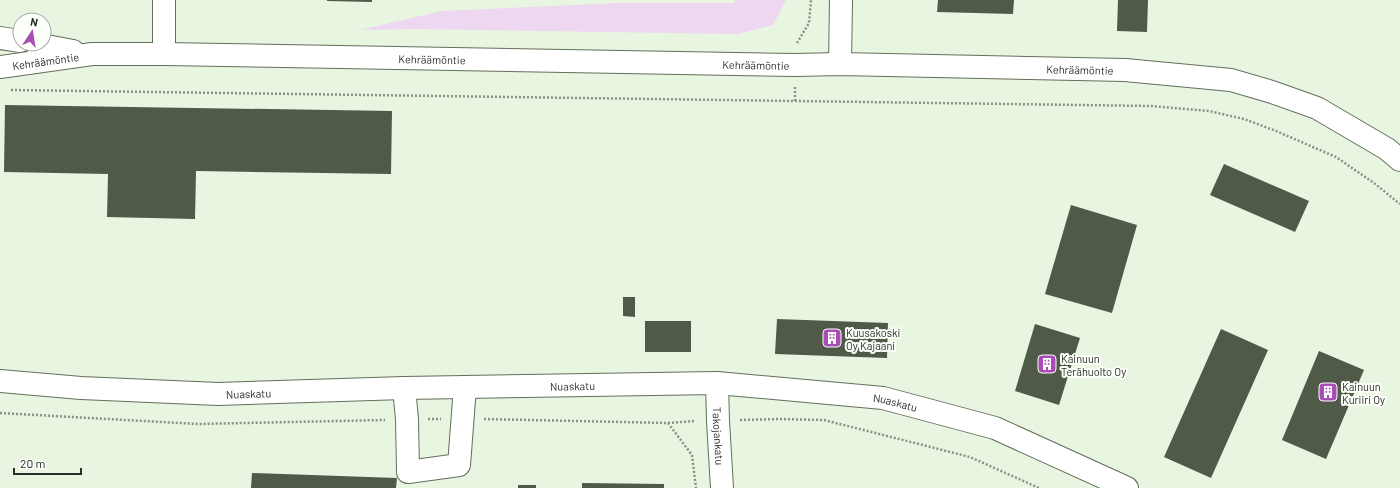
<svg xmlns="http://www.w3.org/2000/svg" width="1400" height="488" viewBox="0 0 1400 488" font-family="Barlow,sans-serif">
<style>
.green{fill:#eed7f0}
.building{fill:#4f5a48}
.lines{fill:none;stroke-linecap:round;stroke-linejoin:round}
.minor-casing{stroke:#636f5c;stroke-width:24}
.path{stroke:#889182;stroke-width:2.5;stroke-dasharray:2 2;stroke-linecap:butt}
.minor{stroke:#fff;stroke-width:22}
.labels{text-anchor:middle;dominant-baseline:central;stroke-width:4;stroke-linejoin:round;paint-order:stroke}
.street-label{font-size:11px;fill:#292e26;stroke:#fcfffa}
.poi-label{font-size:11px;fill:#292e26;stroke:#fcfffa;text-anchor:start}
</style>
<rect width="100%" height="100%" fill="#e8f5e0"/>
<path class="green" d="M734,0H786L773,25L737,34L416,29L360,30L442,11L618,3H735Z"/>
<path class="building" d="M327,0H372V2L327,1Z
M938,0H1014L1013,14L937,12Z
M1118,0H1148L1147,32L1117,31Z
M5,105L392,111L391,174L196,171L195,219L107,217L108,174L4,172Z
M1224,164L1309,201L1295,232L1210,195Z
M1071,205L1137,225L1112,313L1045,294Z
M623,297H635V317L623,316Z
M777,319L888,323L887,358L775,354Z
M645,321H691V352H645Z
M1035,324L1080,338L1059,405L1015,391Z
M1221,329L1268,350L1211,478L1164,457Z
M1319,351L1364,370L1326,459L1282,440Z
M252,473L397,478L396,488H251Z
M582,483L664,484V488H582Z
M518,485H536V488H518Z"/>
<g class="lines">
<g class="minor-casing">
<g id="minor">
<path d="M164,0V54"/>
<path d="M0,38L20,41"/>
<path d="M36,44L73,51"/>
<path d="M840,64L841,0"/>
<path id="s1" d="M0,67L92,54H164L795,65L840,64L1125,70L1231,80L1272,92L1317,108L1387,149L1400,160"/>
<path id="s2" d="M0,381L81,388L218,394L404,388L717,383L883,398L995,428L1127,488"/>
<path id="s3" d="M717,383L718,421L722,488"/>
<path d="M404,388L407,419L408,472L459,465L465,387"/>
</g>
</g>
<path class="path" d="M797,43L809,23L811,0
M795,87V101
M11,90L1151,106L1209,111L1244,119L1276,131L1336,157L1374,183L1400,204
M0,413L198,424L385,420
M428,419H441
M484,419L668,423L695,421
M740,420L779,419L824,420L970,457L1039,488
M668,423L692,455L696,488"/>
<use href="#minor" class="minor"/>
</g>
<defs>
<g id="building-square" transform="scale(1)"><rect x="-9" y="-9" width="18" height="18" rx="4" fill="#aa4cb6" stroke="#fcfffa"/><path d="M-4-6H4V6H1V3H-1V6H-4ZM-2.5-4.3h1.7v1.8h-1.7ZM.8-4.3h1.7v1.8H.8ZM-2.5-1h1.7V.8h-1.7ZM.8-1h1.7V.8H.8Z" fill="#fff"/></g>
</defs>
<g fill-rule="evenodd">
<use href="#building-square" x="832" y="338"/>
<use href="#building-square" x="1047" y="364"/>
<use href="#building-square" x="1328" y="392"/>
</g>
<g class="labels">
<g class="street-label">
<text stroke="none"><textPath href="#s1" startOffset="433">Kehräämöntie</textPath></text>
<text stroke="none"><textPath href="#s1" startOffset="46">Kehräämöntie</textPath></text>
<text stroke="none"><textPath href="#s1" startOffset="757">Kehräämöntie</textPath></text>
<text stroke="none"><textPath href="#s1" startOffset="1081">Kehräämöntie</textPath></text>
<text stroke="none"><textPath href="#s2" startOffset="573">Nuaskatu</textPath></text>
<text stroke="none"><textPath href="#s2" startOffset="249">Nuaskatu</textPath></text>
<text stroke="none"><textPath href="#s2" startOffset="897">Nuaskatu</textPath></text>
<text stroke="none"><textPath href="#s3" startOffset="53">Takojankatu</textPath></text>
</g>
<g class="poi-label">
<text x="846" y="332">Kuusakoski<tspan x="846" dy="13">Oy Kajaani</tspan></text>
<text x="1061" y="358">Kainuun<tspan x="1061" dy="13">Terähuolto Oy</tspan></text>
<text x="1342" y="386">Kainuun<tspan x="1342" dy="13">Kuriiri Oy</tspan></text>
</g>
</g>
<g transform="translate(32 32) rotate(12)"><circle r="19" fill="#fcfffa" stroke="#a8aba5"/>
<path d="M0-3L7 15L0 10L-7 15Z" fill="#aa4cb6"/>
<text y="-6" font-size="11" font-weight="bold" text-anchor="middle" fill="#292e26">N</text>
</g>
<path d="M14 468v6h67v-6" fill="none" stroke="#292e26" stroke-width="2"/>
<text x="20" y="468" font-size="12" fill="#292e26" stroke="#fcfffa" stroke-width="3" paint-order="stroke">20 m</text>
</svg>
